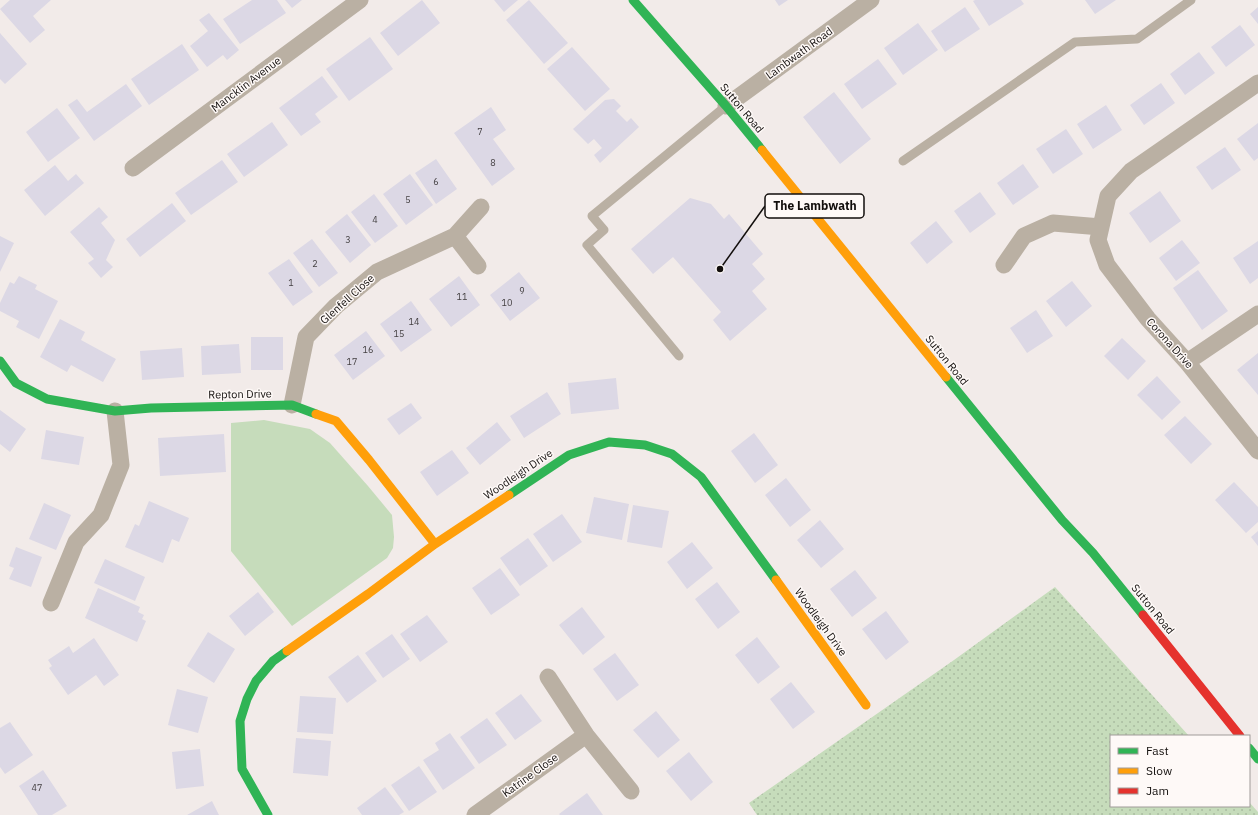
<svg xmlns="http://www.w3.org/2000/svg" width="1258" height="815" viewBox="0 0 1258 815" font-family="'IBM Plex Sans',sans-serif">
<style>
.grass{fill:url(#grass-dots)}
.green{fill:#c6dcbb}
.building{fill:#dcd8e5}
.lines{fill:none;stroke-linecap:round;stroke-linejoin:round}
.lane{stroke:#bab0a3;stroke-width:9}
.street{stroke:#bab0a3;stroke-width:17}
.fast{stroke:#30b455;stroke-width:9}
.slow{stroke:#ff9f0a;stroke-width:9}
.jam{stroke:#e5322d;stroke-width:9}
.labels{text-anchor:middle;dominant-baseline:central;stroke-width:3;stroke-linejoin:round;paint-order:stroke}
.number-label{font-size:9px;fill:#444042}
.street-label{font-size:11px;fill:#120e0c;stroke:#fef9f7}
.leader{fill:none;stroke:#120e0c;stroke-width:1.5}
.callout-dot{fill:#120e0c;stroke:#fef9f7;stroke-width:1.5}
.callout{fill:#fef9f7;stroke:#120e0c;stroke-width:1.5}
.callout-label{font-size:12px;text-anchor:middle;font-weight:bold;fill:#120e0c}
</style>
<defs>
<pattern id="grass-dots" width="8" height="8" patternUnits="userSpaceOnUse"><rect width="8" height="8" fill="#c6dcbb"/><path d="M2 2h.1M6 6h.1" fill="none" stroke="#a9bca0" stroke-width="1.8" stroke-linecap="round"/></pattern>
</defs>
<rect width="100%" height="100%" fill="#f2ebe9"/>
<path class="grass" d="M1055,587L1189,736H1111V806H1249V802L1258,812V815H757L749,803L954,660Z"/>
<path class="green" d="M264,420L310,429L330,443L368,486L392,515L394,537L393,548L387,558L292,626L231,551V423Z"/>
<path class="building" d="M10,0H51L33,16L45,30L30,43L0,9Z
M252,0H277L286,13L240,44L223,19Z
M285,0H302L292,8Z
M422,0L440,23L398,56L380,33Z
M494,0H518L504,12Z
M529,0L568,43L544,64L506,20Z
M775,0H788L779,6Z
M975,0H1021L1024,4L989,26L973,1Z
M1085,0H1116L1095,14Z
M965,7L980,29L945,52L931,31Z
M1258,7V24L1250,14Z
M209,13L239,50L227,60L223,55L207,67L190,46L208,31L199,20Z
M918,23L938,50L903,75L884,48Z
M1240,25L1255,45L1226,67L1211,47Z
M0,33L27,64L5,84L0,79Z
M370,37L393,69L349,101L326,69Z
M182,44L199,70L149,105L131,79Z
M572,47L610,89L585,111L547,69Z
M1199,52L1215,73L1185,95L1170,74Z
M878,59L897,84L862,109L844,84Z
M322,76L338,97L315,114L321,122L301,136L279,108Z
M1161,83L1175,103L1144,125L1130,105Z
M126,84L142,106L94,141L68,105L77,99L87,112Z
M834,92L871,139L840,164L803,117Z
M614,99L621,106L616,111L627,122L631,118L639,127L600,163L594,155L602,148L594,139L588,144L573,129L605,100Z
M1106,105L1122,130L1093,149L1077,124Z
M491,107L506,130L493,139L515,169L492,186L454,133Z
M57,108L80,138L48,162L26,132Z
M272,122L288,145L244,177L227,154Z
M1258,123V158L1254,161L1237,139Z
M1066,129L1083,154L1053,174L1036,149Z
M1225,147L1241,170L1212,190L1196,167Z
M436,159L457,189L436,204L415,173Z
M222,160L238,182L191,215L175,193Z
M1023,164L1039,187L1013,205L997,183Z
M55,165L68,181L76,174L84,183L45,216L24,190Z
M410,174L433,205L406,225L383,194Z
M1160,191L1181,221L1150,243L1129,213Z
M980,192L996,214L970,233L954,211Z
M374,194L398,226L375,243L351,212Z
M690,198L711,204L724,219L729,214L763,254L752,264L765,279L752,291L767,309L730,341L713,320L721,312L673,257L653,274L631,249Z
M172,203L186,221L140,257L126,239Z
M99,207L108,217L101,223L115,240L106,260L113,267L101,278L88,263L94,259L70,232Z
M347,214L371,245L350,263L325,232Z
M936,221L953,242L927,264L910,243Z
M0,236L14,243L0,272Z
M312,239L338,273L319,287L293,253Z
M1182,240L1200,263L1176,281L1159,258Z
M1258,241V278L1250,284L1233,258Z
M289,259L313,292L293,306L268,273Z
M1198,270L1228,311L1202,330L1173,288Z
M519,272L540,298L510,321L490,295Z
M19,276L37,285L35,289L58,301L39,339L16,327L19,321L0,311V303L10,282L14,284Z
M459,276L480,305L451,327L429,299Z
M1072,281L1092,306L1066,327L1046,301Z
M411,301L432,330L401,352L380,324Z
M1036,310L1053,336L1027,353L1010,328Z
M60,319L85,332L81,340L116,359L103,382L71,365L67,372L40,357Z
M366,331L385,356L353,380L334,355Z
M251,337H283V370H251Z
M1122,338L1146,361L1128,380L1104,356Z
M239,344L241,373L202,375L201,346Z
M182,348L184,377L142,380L140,351Z
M1258,353V395L1237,370Z
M1157,376L1181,402L1162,420L1137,395Z
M616,378L619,409L571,414L568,383Z
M547,392L561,414L524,438L510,416Z
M411,403L422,418L399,435L387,419Z
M0,410L26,429L10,452L0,444Z
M1185,416L1212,444L1191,464L1164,435Z
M497,422L511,440L480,465L466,448Z
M46,430L84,437L79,465L41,459Z
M754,433L778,465L755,483L731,451Z
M224,434L226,472L160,476L158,438Z
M452,450L469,473L437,496L420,472Z
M786,478L811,510L790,527L765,495Z
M1234,482L1258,507V522L1246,533L1215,500Z
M594,497L629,504L622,540L586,533Z
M149,501L189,518L179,542L172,539L163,563L125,547L135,524L139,526Z
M44,503L71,515L56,550L29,539Z
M633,505L669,511L662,548L627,542Z
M562,514L582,542L553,562L533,534Z
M820,520L844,549L821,568L797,540Z
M1258,531V546L1251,537Z
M528,538L548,566L520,586L500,558Z
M692,542L713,568L687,589L667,562Z
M16,547L42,557L31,587L9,579L14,568L9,566Z
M105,559L145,577L135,601L94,583Z
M500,568L520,595L491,615L472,588Z
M855,570L877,598L852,617L830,589Z
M717,582L740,612L718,629L695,599Z
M98,588L140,607L138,612L144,615L142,619L146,621L137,642L85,618Z
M258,592L274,612L245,636L229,616Z
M582,607L605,637L583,655L559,625Z
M886,611L909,642L886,660L862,629Z
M427,615L448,642L420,662L400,634Z
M208,632L235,649L214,683L187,666Z
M392,634L410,659L383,678L365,653Z
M757,637L780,667L758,684L735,655Z
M94,638L119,675L104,686L96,675L68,695L49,668L52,666L48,660L69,646L73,653Z
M615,653L639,685L617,701L593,669Z
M358,655L377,681L347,703L328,677Z
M791,682L815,712L793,729L770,699Z
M177,689L208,697L198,733L168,725Z
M521,694L542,721L515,740L495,713Z
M300,696L336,698L333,734L297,732Z
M656,711L680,740L658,758L633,730Z
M487,718L507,745L479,764L460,737Z
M10,722L33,755L5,774L0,767V728Z
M450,733L475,768L443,790L423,760L439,750L435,743Z
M296,738L331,741L328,776L293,773Z
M200,749L204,786L176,789L172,752Z
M689,752L713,782L691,801L666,771Z
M419,766L437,792L409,811L391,785Z
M43,770L67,806L52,815H38L19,786Z
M385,787L404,812L399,815H362L357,808Z
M587,793L603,815H560L559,814Z
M212,801L219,815H187Z"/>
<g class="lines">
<path class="lane" d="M903,161L1075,42L1137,39L1191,0
M679,356L587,245L604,230L592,216L726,106"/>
<path class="street" d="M1258,83L1131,171L1108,196L1098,240L1107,265L1148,319L1187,362L1258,451
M726,106L871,0
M133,168L360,0
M1004,265L1024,236L1053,223L1101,227
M478,266L455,236L481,207
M1187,362L1258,314
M292,405L306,337L336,306L377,272L455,236
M51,603L76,542L101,515L121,465L115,411
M548,677L586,735L631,791
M475,815L586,735"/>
<path class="fast" d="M633,0L726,106L762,150
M0,361L16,383L47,399L115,411L151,408L292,405L316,414
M946,377L1062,520L1093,553L1143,615
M509,495L569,455L609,442L645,445L672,454L701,477L776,580
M1249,748L1258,759
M268,815L242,769L240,721L247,699L256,681L273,661L287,651"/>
<path class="slow" d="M762,150L946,377
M316,414L336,421L369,460L435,544
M776,580L866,705
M287,651L368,594L435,544L509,495"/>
<path class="jam" d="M1143,615L1240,736"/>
</g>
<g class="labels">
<g class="number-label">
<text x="480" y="131">7</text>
<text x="493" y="162">8</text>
<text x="436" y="181">6</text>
<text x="408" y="199">5</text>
<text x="375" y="219">4</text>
<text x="348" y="239">3</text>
<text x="315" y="263">2</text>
<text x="291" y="282">1</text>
<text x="522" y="290">9</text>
<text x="462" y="296">11</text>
<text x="507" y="302">10</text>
<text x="414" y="321">14</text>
<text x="399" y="333">15</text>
<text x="368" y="349">16</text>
<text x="352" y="361">17</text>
<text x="37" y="787">47</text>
</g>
<g class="street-label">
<text transform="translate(799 53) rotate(-36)">Lambwath Road</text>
<text transform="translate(246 84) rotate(-37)">Mancklin Avenue</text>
<text transform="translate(742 108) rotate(50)">Sutton Road</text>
<text transform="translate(347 299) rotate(-42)">Glenfell Close</text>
<text transform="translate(1170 343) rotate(48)">Corona Drive</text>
<text transform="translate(947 360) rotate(51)">Sutton Road</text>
<text transform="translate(240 394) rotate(-1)">Repton Drive</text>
<text transform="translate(518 474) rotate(-34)">Woodleigh Drive</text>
<text transform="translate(1153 609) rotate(51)">Sutton Road</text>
<text transform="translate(821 622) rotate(54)">Woodleigh Drive</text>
<text transform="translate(530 775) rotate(-36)">Katrine Close</text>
</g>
</g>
<path class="leader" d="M720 269L765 206"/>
<circle class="callout-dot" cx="720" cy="269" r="4"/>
<rect class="callout" x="765" y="194" width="99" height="24" rx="4"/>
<g class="callout-label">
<text x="815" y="210">The Lambwath</text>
</g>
<rect x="1110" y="735" width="140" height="72" fill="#fef9f7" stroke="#a09b99"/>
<rect x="1118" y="748" width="20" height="6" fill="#30b455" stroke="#a09b99"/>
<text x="1146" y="755" font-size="12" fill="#120e0c">Fast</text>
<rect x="1118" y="768" width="20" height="6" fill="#ff9f0a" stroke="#a09b99"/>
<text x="1146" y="775" font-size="12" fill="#120e0c">Slow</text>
<rect x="1118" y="788" width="20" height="6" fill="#e5322d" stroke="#a09b99"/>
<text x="1146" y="795" font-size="12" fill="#120e0c">Jam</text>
</svg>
